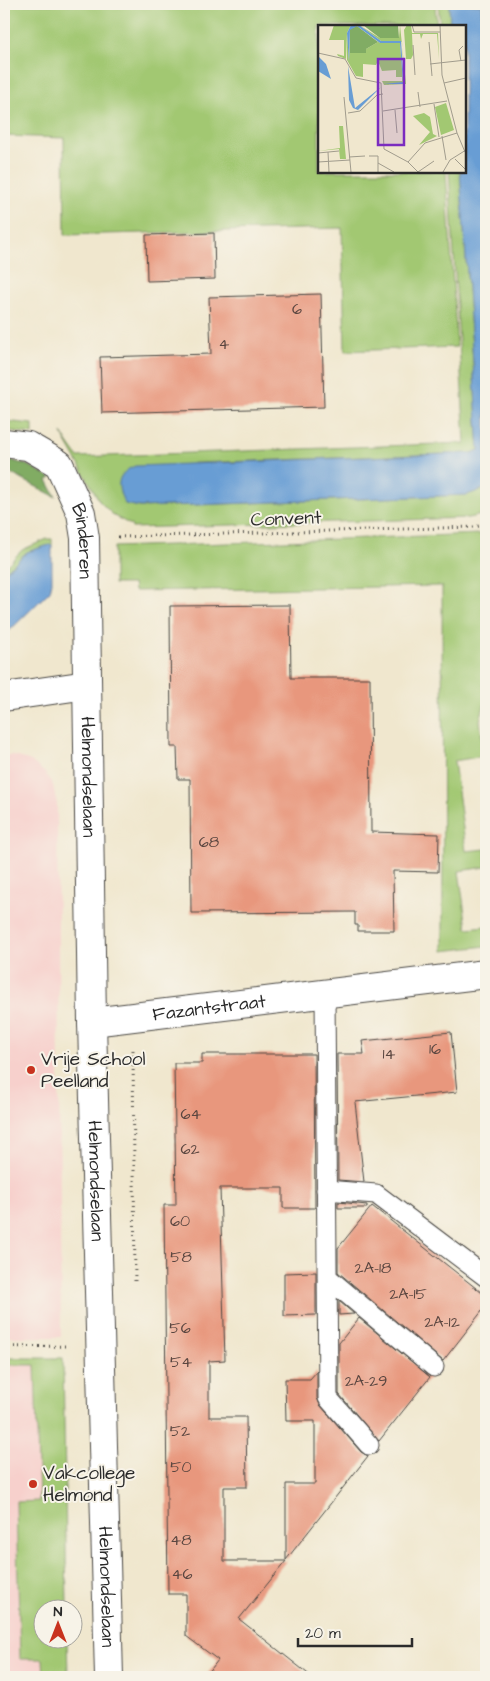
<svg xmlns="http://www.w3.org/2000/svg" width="490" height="1681" viewBox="0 0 490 1681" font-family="'Architects Daughter',sans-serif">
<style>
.built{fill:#f7d0cc}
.green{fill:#a2c872;stroke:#667a4e}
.forest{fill:#81ac64;stroke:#566c48}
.water{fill:#689dd4;stroke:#4a6480}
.building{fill:#e8977d}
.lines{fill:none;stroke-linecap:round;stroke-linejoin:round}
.lane-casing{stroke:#494743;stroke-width:21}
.street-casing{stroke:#494743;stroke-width:30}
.path{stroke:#494743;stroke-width:3;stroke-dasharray:1 4;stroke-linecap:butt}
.lane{stroke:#fff;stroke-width:19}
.street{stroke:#fff;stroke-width:28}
.poi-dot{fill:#c8321e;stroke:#f7f3e8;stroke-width:2}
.labels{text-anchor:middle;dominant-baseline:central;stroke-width:4;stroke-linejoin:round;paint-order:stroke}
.number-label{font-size:16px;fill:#5a4640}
.street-label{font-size:19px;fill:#2b2b2b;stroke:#f7f3e8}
.poi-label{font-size:19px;fill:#2b2b2b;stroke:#f7f3e8;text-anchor:start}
.inset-road{fill:none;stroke:#a19c8d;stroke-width:1}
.view{fill:#7b2cbf;fill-opacity:0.15;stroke:#7b2cbf;stroke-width:2.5}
.inset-edge{fill:none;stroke:#2b2b2b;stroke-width:2.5}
</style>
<rect width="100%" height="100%" fill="#f7f3e8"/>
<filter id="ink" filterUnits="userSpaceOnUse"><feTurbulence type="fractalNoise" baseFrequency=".02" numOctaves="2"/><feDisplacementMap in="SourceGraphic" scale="10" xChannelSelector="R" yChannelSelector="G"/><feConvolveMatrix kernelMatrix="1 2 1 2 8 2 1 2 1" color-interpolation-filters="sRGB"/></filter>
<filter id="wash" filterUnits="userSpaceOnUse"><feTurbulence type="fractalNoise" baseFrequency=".0096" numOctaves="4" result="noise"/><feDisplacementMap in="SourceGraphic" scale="20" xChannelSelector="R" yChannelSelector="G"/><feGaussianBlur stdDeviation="1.12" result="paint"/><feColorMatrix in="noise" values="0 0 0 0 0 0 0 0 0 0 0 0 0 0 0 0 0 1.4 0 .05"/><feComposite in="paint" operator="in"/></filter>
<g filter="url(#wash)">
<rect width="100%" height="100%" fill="#f0e7ce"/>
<path class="built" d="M12,755L31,761L45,773L53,785L57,804L61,1337H4V756Z
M4,1360H60L42,1608V1638L65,1677H4Z"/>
<path class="green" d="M4,4H435L437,26H319V171H446L457,347L345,351L342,228L65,235L64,138L4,136L8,56L4,55Z
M438,4H449L450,26H440Z
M481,4H486V79Z
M449,171H460L479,450L472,453L193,463L125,504L140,507L467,495L486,488V514L468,518L132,528L131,525L114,516L100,502L64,438L62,433L68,443L78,457L465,443Z
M4,421L33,424V434L4,430Z
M481,534L486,536V699L480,720L484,756L454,761L466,851L486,849V867L459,871L467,928L486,926V946L443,951L442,586L134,591L133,584H114V547Z
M47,539H52V545L27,552L4,573V568L22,550Z
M4,1358H63L67,1608H42V1638L67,1639L68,1677H44L43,1659H20L16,1502L39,1501L35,1365H4Z"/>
<path class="forest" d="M4,458L30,466L51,478L47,480L56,497L4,470Z"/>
<path class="water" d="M449,4H481L486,79V488L467,495L140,507L125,504C116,487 115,474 135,466L472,453L479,450L460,171H464V26H450Z
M49,545H52V582L50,591L4,636V573L27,552Z"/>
<g id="blocks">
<path class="building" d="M214,233L215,279L147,281L146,235Z
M321,294L324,407L102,413L100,357L211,354L209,297Z
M290,605L291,678H370L371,832L439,834L438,872L393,871L394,931H358V925H355V912L191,913L190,779H178L177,747H171L170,606Z
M451,1032L457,1092L355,1102L364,1182L338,1180L337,1054H364L362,1041Z
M202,1054H314L315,1208H283V1188H220L225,1360L209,1361V1417H246L247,1487H224V1561H286L239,1619L312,1677H205L218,1660L186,1636V1594H168L164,1205H176L174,1063H202Z
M338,1202L367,1205V1208H338Z
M372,1206L486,1296V1306L443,1361L338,1272V1248Z
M316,1272V1315L284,1316V1273Z
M339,1301L354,1314L339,1315Z
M359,1318L430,1377L379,1441L339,1394V1343Z
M317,1371V1398L320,1405L361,1452L368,1456L286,1560V1484H315V1421H286L285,1379H310Z"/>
</g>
</g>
<g filter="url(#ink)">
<use href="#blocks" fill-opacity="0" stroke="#494743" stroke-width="1"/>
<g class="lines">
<g class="lane-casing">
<path id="lane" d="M325,994L328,1398L369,1445
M326,1190L376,1194L486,1277
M327,1277L434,1367"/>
</g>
<g class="street-casing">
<g id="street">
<path id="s1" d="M4,443L28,446L59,464L81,513L85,538L92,1022L109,1677"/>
<path d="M4,697L87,685"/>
<path id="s2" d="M92,1022L486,974"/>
</g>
</g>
<path class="path" d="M118,537L475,527L486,524
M133,1050L135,1284
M4,1347L68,1346"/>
<use href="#lane" class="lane"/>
<use href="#street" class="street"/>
</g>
</g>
<g class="poi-dot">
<circle cx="31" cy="1070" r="5"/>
<circle cx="33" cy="1484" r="5"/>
</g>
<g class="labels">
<g class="number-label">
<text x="297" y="309">6</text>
<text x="224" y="344">4</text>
<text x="209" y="842">68</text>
<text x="435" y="1049">16</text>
<text x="389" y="1054">14</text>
<text x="191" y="1114">64</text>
<text x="190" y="1149">62</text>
<text x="180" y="1221">60</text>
<text x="181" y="1257">58</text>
<text x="373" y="1268">2A-18</text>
<text x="408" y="1294">2A-15</text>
<text x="442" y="1322">2A-12</text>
<text x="180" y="1328">56</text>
<text x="181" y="1362">54</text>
<text x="366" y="1381">2A-29</text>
<text x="180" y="1431">52</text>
<text x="181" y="1467">50</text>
<text x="181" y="1540">48</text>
<text x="182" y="1574">46</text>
</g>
<g class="street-label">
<text transform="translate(286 519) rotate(-2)">Convent</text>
<text stroke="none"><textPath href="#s1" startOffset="142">Binderen</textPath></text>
<text stroke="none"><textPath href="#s1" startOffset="378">Helmondselaan</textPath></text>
<text stroke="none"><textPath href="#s2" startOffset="118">Fazantstraat</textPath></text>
<text stroke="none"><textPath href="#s1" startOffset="782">Helmondselaan</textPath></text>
<text stroke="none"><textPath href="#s1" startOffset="1188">Helmondselaan</textPath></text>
</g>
<g class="poi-label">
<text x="41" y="1059">Vrije School<tspan x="41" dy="22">Peelland</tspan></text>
<text x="43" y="1473">Vakcollege<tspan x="43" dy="22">Helmond</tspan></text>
</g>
</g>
<g transform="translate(318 25)">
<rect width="148" height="148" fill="#f0e7ce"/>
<path d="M16,0H33L29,8L31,37L32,5L36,1L62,18H82L85,57L68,60L86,57L84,17L63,16L41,0L62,13H81L82,0L88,59L66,60L64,56H84V52H78V45L64,46L60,36L58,40L45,39V52L38,51L29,35L28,9V34L20,31L19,29L26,31V15H11ZM37,1L60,17L48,24L47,28H32V4ZM89,0H93L94,8H120L121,34L119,9H105L103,14L102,9H94L95,30L93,34H88L86,5ZM128,78L136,105L123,110L117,82ZM106,88L112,92L115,109L119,111L101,120L112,107L95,91ZM21,101H25L28,134H22L21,124L0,126L22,123Z" fill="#a2c872" fill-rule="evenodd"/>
<path d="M45,0H80L81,13H62ZM39,1L60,17L48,24V28H32V4Z" fill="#81ac64"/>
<path d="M33,0H41L63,16H83L86,59H66L85,57L82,18H62L39,1L32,5L31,37L29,8ZM1,32L8,39L13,54L0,46ZM30,41L37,83L63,62L40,85L35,83L31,75Z" fill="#689dd4"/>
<path class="inset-road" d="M94,0L96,7H122M122,0L124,50L139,108L147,127M111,17L114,51M95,20L97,50M0,28L27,34L38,53L63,58L66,124L90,137L100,147M143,36L141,25L145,21M112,39L148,35M126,58L148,53M100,67L102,82M26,72L33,147M116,79L121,112M77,85L79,108M65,86L129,76M30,88L42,86L59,70L65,69M124,111L128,135M10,127L11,147M0,128L21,126M51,131H60V147M31,132L47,131M137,134L148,145M0,137L32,135M90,137L107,118L139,108M60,138L76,147M100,147L116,136M125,147L132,135L148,125"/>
<path class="view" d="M60,34H86V120H60Z"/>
<rect width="148" height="148" class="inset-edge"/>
</g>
<rect width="490" height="1681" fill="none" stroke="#f7f3e8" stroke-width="20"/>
<g transform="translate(58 1624)"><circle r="24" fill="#f7f3e8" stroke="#a5a39c"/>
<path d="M0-4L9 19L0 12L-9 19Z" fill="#c8321e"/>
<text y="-8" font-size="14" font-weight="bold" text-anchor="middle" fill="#2b2b2b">N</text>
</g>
<path d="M298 1638v8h114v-8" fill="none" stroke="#2b2b2b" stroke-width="2.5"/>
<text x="305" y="1638" font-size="15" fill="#2b2b2b" stroke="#f7f3e8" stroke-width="4" paint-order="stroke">20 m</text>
</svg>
